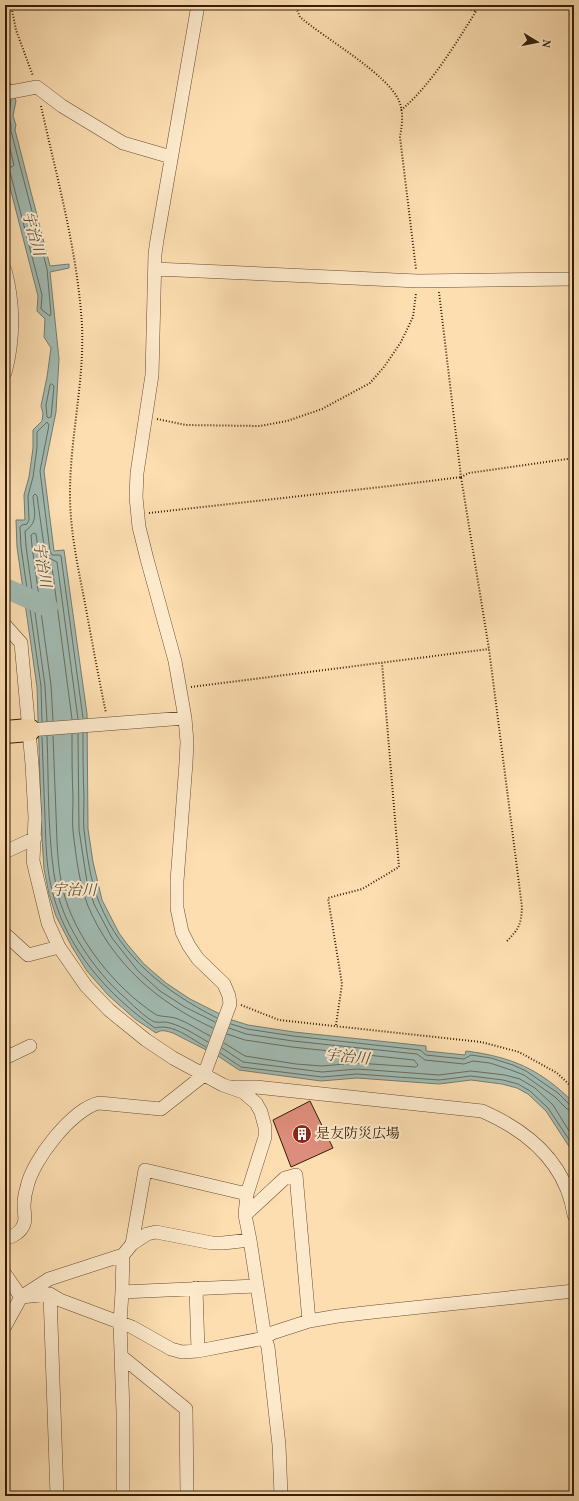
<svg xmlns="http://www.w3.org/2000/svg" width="579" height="1501" viewBox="0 0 579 1501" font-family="Vollkorn,'Noto Serif JP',serif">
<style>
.water{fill:#a1bbb3;stroke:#767c6d}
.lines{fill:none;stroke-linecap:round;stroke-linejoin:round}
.shore{stroke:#6b6c5c;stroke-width:1}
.river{stroke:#a1bbb3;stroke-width:20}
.building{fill:#dd8d7b;stroke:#351d05}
.minor-casing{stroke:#674d30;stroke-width:14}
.trunk-casing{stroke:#351d05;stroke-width:24}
.path{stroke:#351d05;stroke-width:2;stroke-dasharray:1 2;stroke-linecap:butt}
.minor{stroke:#fdeacc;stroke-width:13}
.trunk{stroke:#fcdeb1;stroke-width:22}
.labels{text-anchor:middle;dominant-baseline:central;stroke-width:4;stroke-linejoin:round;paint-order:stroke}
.poi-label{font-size:14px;fill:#351d05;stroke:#fdeacc;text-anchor:start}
.water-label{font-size:15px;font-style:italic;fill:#554c39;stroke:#fdeacc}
</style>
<rect width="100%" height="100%" fill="#fcdeb1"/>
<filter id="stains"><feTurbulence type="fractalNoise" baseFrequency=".005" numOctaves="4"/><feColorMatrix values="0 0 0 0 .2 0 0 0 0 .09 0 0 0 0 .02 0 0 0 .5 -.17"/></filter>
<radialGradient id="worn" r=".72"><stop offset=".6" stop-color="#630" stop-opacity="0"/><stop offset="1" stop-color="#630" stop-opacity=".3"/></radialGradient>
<path class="water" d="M5,74L12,87L16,101L13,116L16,125L15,130L50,266L69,264V268L50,272L59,359L56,412L44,471L54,551L64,550L87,714L88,829L93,862L102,900L119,933L127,944L144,964L166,983L190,999L232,1020L248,1025L294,1032L426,1046V1051L465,1055L466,1051C512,1057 540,1069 574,1103V1157L572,1151L546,1111L528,1094L517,1088L502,1084L471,1080L439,1084L357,1078L321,1081L239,1070L218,1056L173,1033C166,1031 162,1029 156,1033L135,1019L108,995L87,971L72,947L56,916L49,894L44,869L42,839L37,687L17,547L16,520H25L24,495L29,477L33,448V430L42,421L43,413L41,406L47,377L51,348L44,337L45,319L37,311L38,296L5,168Z"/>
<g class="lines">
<path class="shore" d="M5,120L6,132L14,165L12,167L5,165
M5,170L10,172L42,295L41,309L50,316L51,314L47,269L11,131V125L9,116L11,99
M52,384L54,386L51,417L49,418L47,417L46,405L50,385Z
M47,721L45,686L26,546L25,531C39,522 34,511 33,496L35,494L37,496L45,553L49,558L57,562L78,719
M53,721L51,685L32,546L31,535L34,533L36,534C39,553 36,556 52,567L72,719
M42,722L41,686L21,547L20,527L22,525L27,524L29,520L28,496L33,477L37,448V432L47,422L49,425L40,471L50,551L52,555H60L61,556L83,718
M83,733C83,755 83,776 84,797C84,808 83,820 84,830C87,854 90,880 99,902C122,958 164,991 217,1018
M72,734C72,755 72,777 73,798C73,809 72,821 73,831C76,856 79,883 88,906C112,963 158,1003 213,1028
M78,734L79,830L87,882L94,904L112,938L138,971L160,991L185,1007L215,1022
M47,736C49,785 47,843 57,891C65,927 95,971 122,995C130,1002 146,1019 155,1022C160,1023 165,1021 170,1023C184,1027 196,1035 208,1042
M53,736C54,762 55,788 56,814C57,840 57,865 63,890C74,937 115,988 155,1014C158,1017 171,1016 178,1019C189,1023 200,1031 210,1036
M42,737C43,764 44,791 45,818C46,843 46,870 53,894C67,949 109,996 155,1028C173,1023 191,1039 206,1047
M231,1024L247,1029L293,1036L420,1050L426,1055L464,1059L471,1055L491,1058L513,1065L526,1071L558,1093L570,1105L574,1106
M229,1028L246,1034L293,1041L417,1054L425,1060L464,1064L473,1061L490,1063L511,1070L524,1075L555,1097L567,1109L574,1111
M224,1043L245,1056L296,1064L322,1066L357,1063L416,1067L418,1065L414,1060L292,1047L245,1040L227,1034
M222,1048L243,1062L322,1072L357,1069L439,1075L471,1071L505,1075L520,1079L535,1088L553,1105L574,1139
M220,1053L241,1067L322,1077L357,1074L439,1080L471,1076L503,1080L518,1084L530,1091L548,1108L574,1147"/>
<path class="river" d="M5,588L48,607"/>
</g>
<path class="building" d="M310,1101L333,1148L291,1167L273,1120Z"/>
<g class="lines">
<g class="minor-casing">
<path id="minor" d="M5,93L37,87L62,106L123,143L171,157
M155,269L418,281L574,279
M5,270C14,303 14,340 5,373
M5,625L21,643L32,764L35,818L33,861L48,923L59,947L86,986L109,1010L146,1040L173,1058L223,1085L243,1092L256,1103L261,1112L265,1127V1137L247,1194L245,1215L250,1240L265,1338L268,1347L279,1445L281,1496
M29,730L185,718
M5,852L35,838
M5,934L28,955L59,947
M5,1058L30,1046
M235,1087H256L482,1111C528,1131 566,1163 574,1215
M247,1194L145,1170L132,1244L147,1234L156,1232L212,1243H223L250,1240
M245,1215L285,1178L296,1175L309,1321
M5,1238C13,1237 21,1232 24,1224C26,1219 24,1212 24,1206C24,1200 25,1193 27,1187C32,1161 72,1109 99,1103L161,1109L204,1075L230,1004L229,996L224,984L198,959L189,946L182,932L177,908V881L186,763L187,742L185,718L175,661L147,559L139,527L136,497L137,473L152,375L155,254L157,240L198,5
M132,1244L123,1255L122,1292L256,1286
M5,1274L21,1297
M196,1288L198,1351
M122,1292L120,1323L123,1412V1496
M50,1294L57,1496
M21,1297L50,1294L60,1300L132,1327L171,1349L182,1352L198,1351L265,1338L272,1333L309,1321L338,1316L373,1312L574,1291
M5,1326L21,1297L49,1279L123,1255
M121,1356L186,1409L187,1496"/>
</g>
<g class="trunk-casing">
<path id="trunk" d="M5,732L29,730"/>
</g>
<path class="path" d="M11,5L16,30L33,76
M295,5L300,17C324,38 388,74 399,101C404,112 402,125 400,137L416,269
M460,5L475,11
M41,106C56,174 75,242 81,312C87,373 70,432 70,494C70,529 77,563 84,598C91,636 98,675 106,713
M401,110C432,85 459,38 480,5
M439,292L461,477L469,473L574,458
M157,419L186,425L260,426L287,421L322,409L370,383L384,367L401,342L413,317L416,293
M149,513L390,486L461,477L489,649L522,907C521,925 519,929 506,942
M191,687L489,649
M241,1005L279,1020L481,1042L519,1052L557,1073L574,1089
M336,1025L342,984L328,898L362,889L399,867L382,663"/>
<use href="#minor" class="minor"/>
<use href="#trunk" class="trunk"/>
</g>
<defs>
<g id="building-disc" transform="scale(1)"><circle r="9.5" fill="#8f2418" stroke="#fdeacc"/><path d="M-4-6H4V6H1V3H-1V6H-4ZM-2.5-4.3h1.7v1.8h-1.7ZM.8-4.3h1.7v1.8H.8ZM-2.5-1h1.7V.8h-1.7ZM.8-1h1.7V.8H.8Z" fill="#fff"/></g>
</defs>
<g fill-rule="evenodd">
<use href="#building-disc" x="302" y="1134"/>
</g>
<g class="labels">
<g class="poi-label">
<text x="316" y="1134">是友防災広場</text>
</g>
<g class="water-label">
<text transform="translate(32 234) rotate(74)">宇治川</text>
<text transform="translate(41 565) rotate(81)">宇治川</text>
<text x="74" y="891">宇治川</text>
<text transform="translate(347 1058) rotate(6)">宇治川</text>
</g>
</g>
<rect width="579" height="1501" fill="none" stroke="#fcdeb1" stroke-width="20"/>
<rect x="6" y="6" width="567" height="1489" fill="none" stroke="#351d05" stroke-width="2"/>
<rect x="10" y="10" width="559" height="1481" fill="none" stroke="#351d05"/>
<g transform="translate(537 42) rotate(100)" stroke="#fdeacc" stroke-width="3" paint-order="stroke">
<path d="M0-3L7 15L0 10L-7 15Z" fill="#351d05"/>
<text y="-6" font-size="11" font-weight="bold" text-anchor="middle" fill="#351d05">N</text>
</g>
<rect width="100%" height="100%" filter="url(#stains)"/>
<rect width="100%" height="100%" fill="url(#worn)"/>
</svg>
